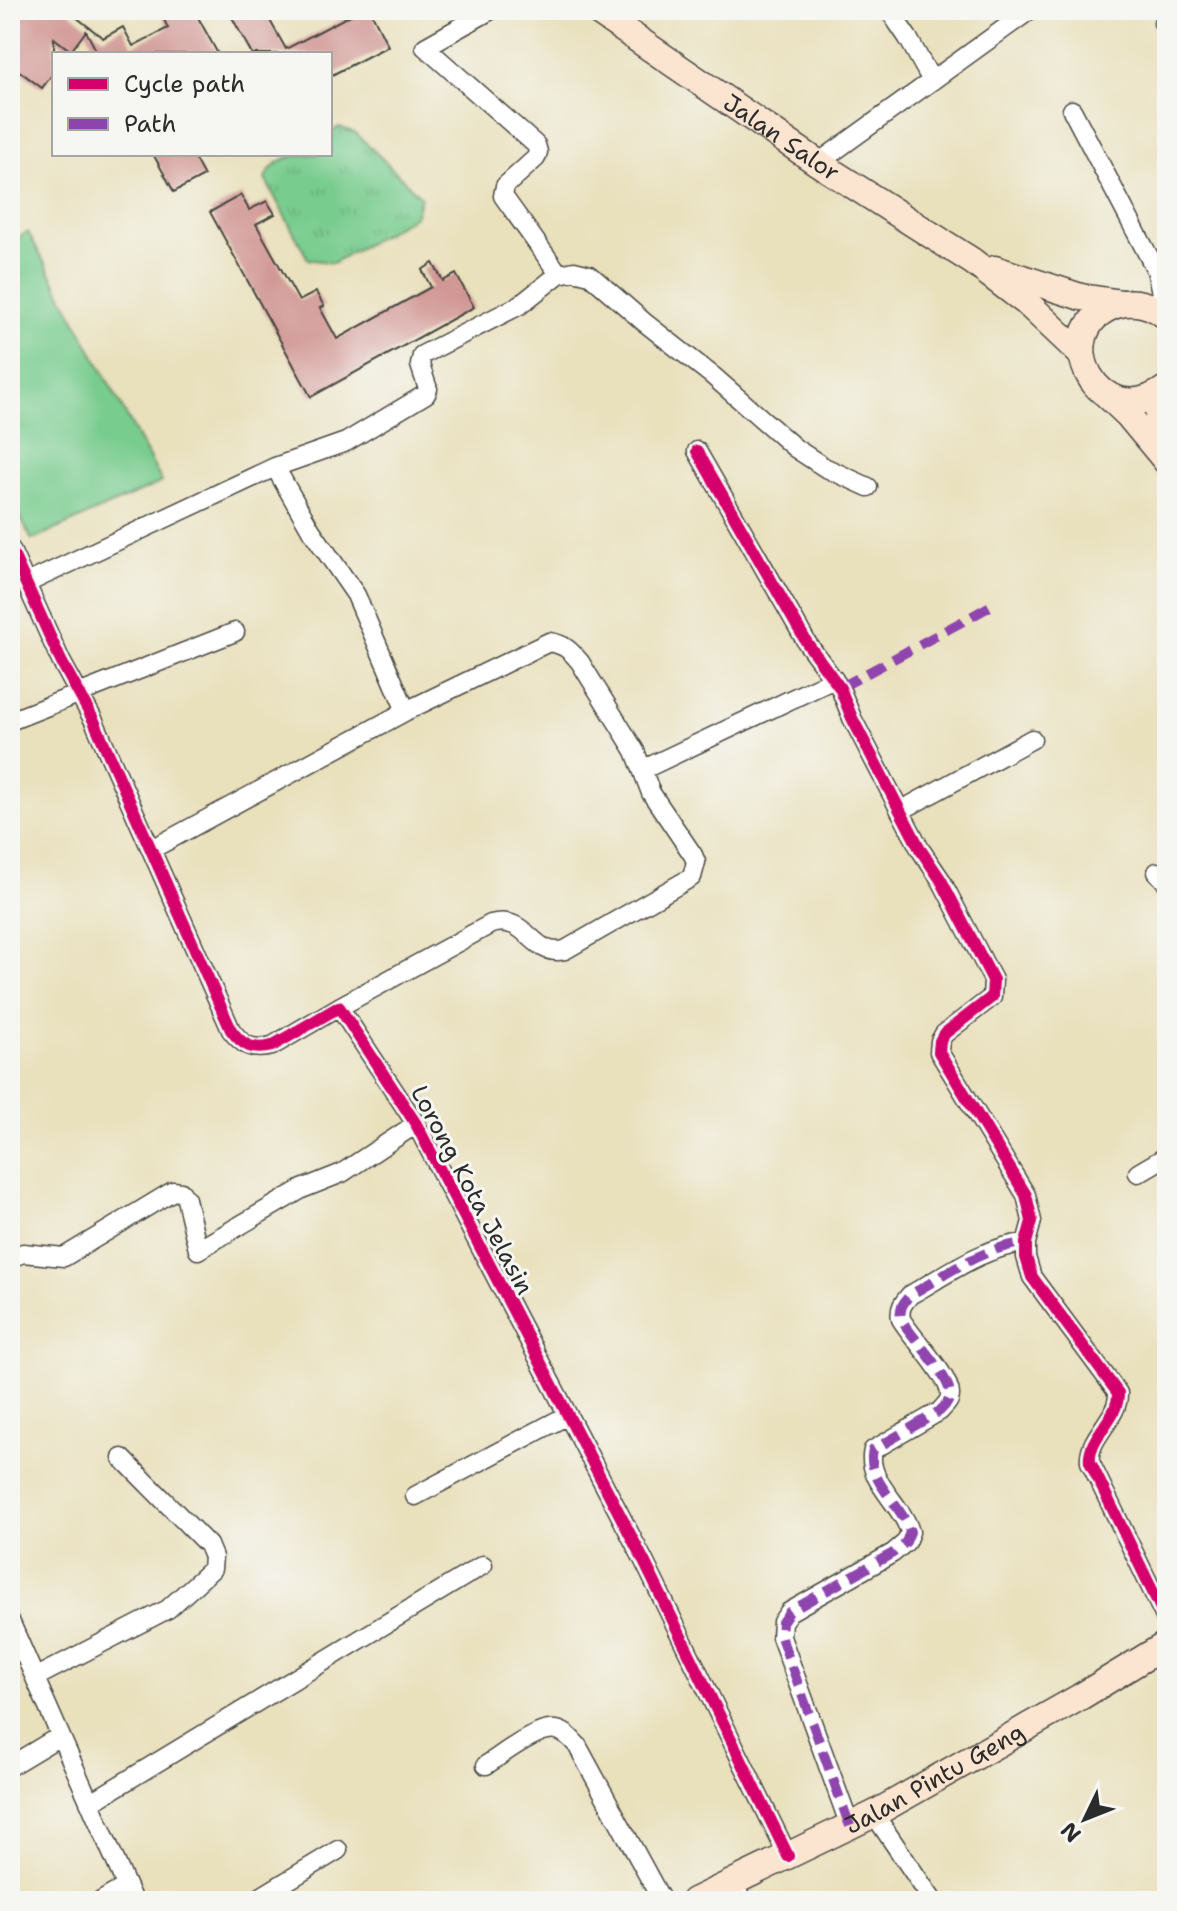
<svg xmlns="http://www.w3.org/2000/svg" width="1177" height="1911" viewBox="0 0 1177 1911" font-family="'Shantell Sans',sans-serif">
<style>
.grass{fill:url(#grass-tufts);stroke:#527c5c;stroke-width:2}
.pitch{fill:#78cc8e;stroke:#527c5c;stroke-width:2}
.building{fill:#d09492}
.lines{fill:none;stroke-linecap:round;stroke-linejoin:round}
.minor-casing{stroke:#484641;stroke-width:21}
.secondary-casing{stroke:#484641;stroke-width:29}
.minor{stroke:#fff;stroke-width:18}
.secondary{stroke:#fce5d0;stroke-width:26}
.quiet{stroke:#8e44ad;stroke-width:10;stroke-dasharray:20 10;stroke-linecap:butt}
.cycleway-casing{stroke:#f6f6f2;stroke-width:17}
.cycleway{stroke:#d6006c;stroke-width:12}
.labels{text-anchor:middle;dominant-baseline:central;stroke-width:6;stroke-linejoin:round;paint-order:stroke}
.street-label{font-size:24px;fill:#2b2b2b;stroke:#f6f6f2}
</style>
<defs>
<pattern id="grass-tufts" width="24" height="20" patternUnits="userSpaceOnUse" patternTransform="scale(2)"><rect width="24" height="20" fill="#78cc8e"/><path d="M3 7l-1-3M5 7V3M7 7l1-3M15 17l-1-3M17 17v-4M19 17l1-3" fill="none" stroke="#68af7b"/></pattern>
</defs>
<rect width="100%" height="100%" fill="#f6f6f2"/>
<filter id="ink" filterUnits="userSpaceOnUse"><feTurbulence type="fractalNoise" baseFrequency=".0125" numOctaves="2"/><feDisplacementMap in="SourceGraphic" scale="16" xChannelSelector="R" yChannelSelector="G"/><feConvolveMatrix kernelMatrix="1 2 1 2 8 2 1 2 1" color-interpolation-filters="sRGB"/></filter>
<filter id="wash" filterUnits="userSpaceOnUse"><feTurbulence type="fractalNoise" baseFrequency=".006" numOctaves="4" result="noise"/><feDisplacementMap in="SourceGraphic" scale="32" xChannelSelector="R" yChannelSelector="G"/><feGaussianBlur stdDeviation="1.8" result="paint"/><feColorMatrix in="noise" values="0 0 0 0 0 0 0 0 0 0 0 0 0 0 0 0 0 1.4 0 .05"/><feComposite in="paint" operator="in"/></filter>
<g filter="url(#wash)">
<rect width="100%" height="100%" fill="#e9e0bc"/>
<path class="grass" d="M339,127L356,133L421,197L415,216L333,263L308,259L265,179C277,152 304,154 330,154V133Z"/>
<path class="pitch" d="M28,232L162,482L32,540L10,498V242Z"/>
<g id="blocks">
<path class="building" d="M10,10H67L103,38L123,27L133,46L168,28L163,18L179,10H194L218,54H98L86,31L71,51L54,38V72L42,88L10,64Z
M228,10H264L286,49L360,10H370L388,46L330,76V54H252Z
M153,154H192L204,176L174,192Z
M241,195L249,210L267,201L275,214L256,224L299,301L316,292L324,306L320,308L337,339L431,287L422,270L433,263L443,281L456,274L474,307L311,397L210,212Z"/>
</g>
</g>
<g filter="url(#ink)">
<use href="#blocks" fill-opacity="0" stroke="#484641" stroke-width="2"/>
<g class="lines">
<g class="minor-casing">
<path id="minor" d="M491,10L425,47L536,145L538,152L536,158L505,186L503,196L559,274
M889,10L908,38L932,81
M1163,23L1167,20
M1072,110L1156,270L1165,310
M818,163L1030,10
M697,451L807,643L840,688L852,718L920,849L941,880L993,980L992,997L944,1034L940,1041L939,1052L1026,1195L1032,1221L1026,1243V1257L1032,1277L1118,1393C1119,1419 1087,1437 1090,1462L1167,1621
M275,467L311,530L356,595L406,711
M10,548L61,661L94,721L231,1030C243,1046 253,1051 272,1046L339,1007L416,1124L644,1561L788,1856
M25,584L275,467L346,442L426,394L428,389L420,365L422,355L520,305L559,274L574,271L590,275L644,322L713,376L795,448L824,467L868,487
M10,721L235,632
M642,770L834,679
M900,811L1032,739
M152,849L406,711L549,642C564,644 570,650 580,662L635,751L651,793L693,855L696,862L692,877L565,950C531,958 529,914 491,924L339,1007
M1157,872L1167,883
M1138,1173L1167,1156
M10,1258L23,1253L64,1257L173,1191L181,1192L186,1199L198,1250L302,1189L342,1173L416,1124
M415,1496L566,1416
M10,1621L133,1901
M36,1677L168,1609L212,1569L213,1557L208,1545L122,1458
M486,1765C502,1755 538,1726 556,1730C565,1731 571,1739 577,1745L662,1901
M10,1766L60,1736
M90,1803L483,1565
M874,1814L933,1901
M850,1826L781,1637L782,1622L789,1612L893,1553L906,1542L910,1532C903,1505 865,1480 873,1450L940,1411C944,1406 950,1402 950,1395C951,1377 911,1337 901,1319C899,1308 903,1303 910,1295C946,1275 984,1246 1026,1243
M733,1882L742,1901
M101,1901L125,1887
M254,1901L338,1850"/>
</g>
<g class="secondary-casing">
<g id="secondary">
<path id="s1" d="M595,10L818,163L972,261L1027,303L1082,355"/>
<path d="M995,269L1081,297L1122,303"/>
<path d="M1167,317C1153,305 1134,299 1116,305C1045,330 1098,439 1167,388"/>
<path d="M1108,396L1128,415L1167,462"/>
<path d="M1155,397L1167,448"/>
<path id="s2" d="M694,1901L874,1814L1080,1697L1167,1644"/>
</g>
</g>
<use href="#minor" class="minor"/>
<use href="#secondary" class="secondary"/>
<path class="quiet" d="M840,688L998,602
M850,1826L781,1637L782,1622L789,1612L893,1553L906,1542L910,1532C903,1505 865,1480 873,1450L940,1411C944,1406 950,1402 950,1395C951,1377 911,1337 901,1319C899,1308 903,1303 910,1295C946,1275 984,1246 1026,1243"/>
<g class="cycleway-casing">
<path id="cycleway" d="M697,451L807,643L840,688L852,718L920,849L941,880L993,980L992,997L944,1034L940,1041L939,1052L1026,1195L1032,1221L1026,1243V1257L1032,1277L1118,1393C1119,1419 1087,1437 1090,1462L1167,1621
M10,548L61,661L94,721L231,1030C243,1046 253,1051 272,1046L339,1007L416,1124L644,1561L788,1856"/>
</g>
<use href="#cycleway" class="cycleway"/>
</g>
</g>
<g class="labels">
<g class="street-label">
<text stroke="none"><textPath href="#s1" startOffset="226">Jalan Salor</textPath></text>
<text transform="translate(472 1190) rotate(62)">Lorong Kota Jelasin</text>
<text stroke="none"><textPath href="#s2" startOffset="270">Jalan Pintu Geng</textPath></text>
</g>
</g>
<rect width="1177" height="1911" fill="none" stroke="#f6f6f2" stroke-width="40"/>
<rect x="52" y="52" width="280" height="104" fill="#f6f6f2" stroke="#a5a5a2" stroke-width="2"/>
<rect x="68" y="78" width="40" height="12" fill="#d6006c" stroke="#a5a5a2" stroke-width="2"/>
<text x="124" y="92" font-size="24" fill="#2b2b2b">Cycle path</text>
<rect x="68" y="118" width="40" height="12" fill="#8e44ad" stroke="#a5a5a2" stroke-width="2"/>
<text x="124" y="132" font-size="24" fill="#2b2b2b">Path</text>
<g transform="translate(1085 1819) rotate(227)" stroke="#f6f6f2" stroke-width="6" paint-order="stroke">
<path d="M0-6L14 30L0 20L-14 30Z" fill="#2b2b2b"/>
<text y="-12" font-size="22" font-weight="bold" text-anchor="middle" fill="#2b2b2b">N</text>
</g>
</svg>
